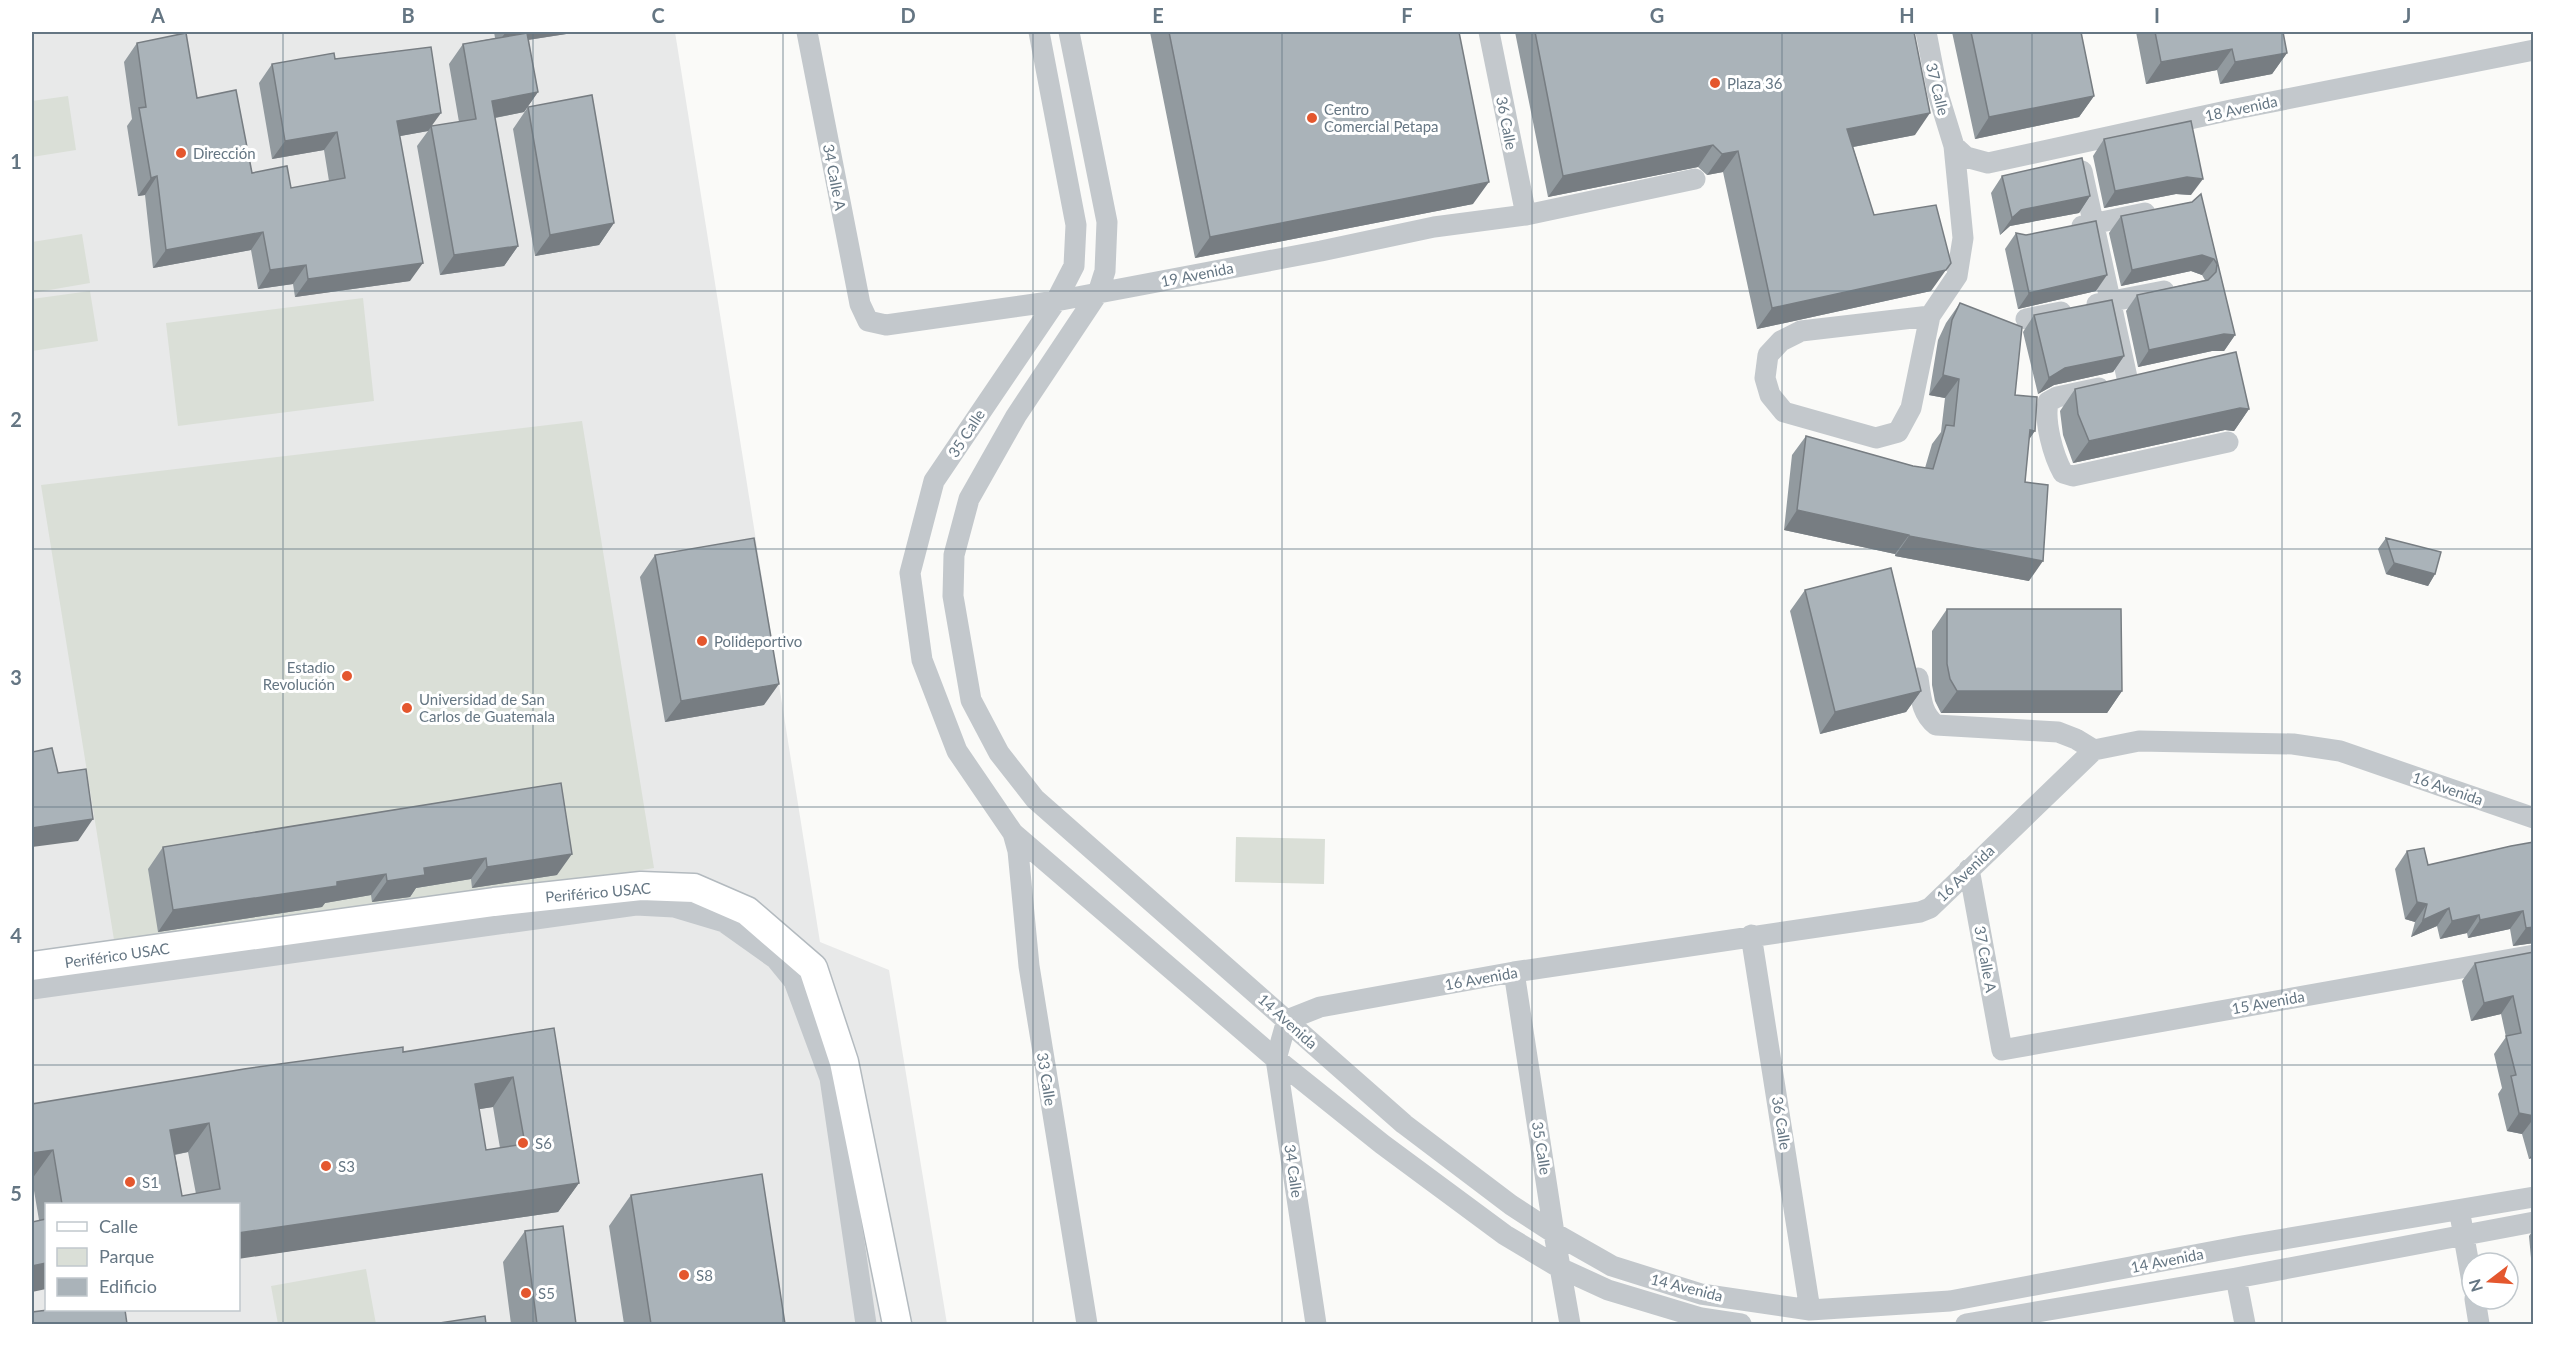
<svg xmlns="http://www.w3.org/2000/svg" width="2565" height="1356" viewBox="0 0 2565 1356" font-family="Lato,sans-serif">
<style>
.built{fill:#e8e9e9;fill-rule:evenodd}
.green{fill:#dadfd7}
.lines{fill:none;stroke-linecap:round;stroke-linejoin:round}
.secondary-casing{stroke:#b3babf;stroke-width:31}
.street{stroke:#c3c8cc;stroke-width:21}
.secondary{stroke:#fff;stroke-width:28}
.wall{fill:#929a9f;fill-rule:evenodd}
.shaded-wall{fill:#777d82}
.building{fill:#aab3b9;stroke:#777d82;stroke-width:1.5;fill-rule:evenodd}
.grid{fill:none;stroke:#657683;stroke-width:1.5;stroke-opacity:0.55}
.poi-dot{fill:#e4572e;stroke:#fff;stroke-width:2}
.labels{text-anchor:middle;dominant-baseline:central;stroke-width:6;stroke-linejoin:round;paint-order:stroke}
.poi-label{font-size:15px;fill:#657683;stroke:#fff;text-anchor:start}
.street-label{font-size:15px;fill:#657683;stroke:#fff}
.neatline{fill:none;stroke:#657683;stroke-width:2}
.grid-label{font-size:20px;text-anchor:middle;font-weight:bold;fill:#657683}
</style>
<rect width="100%" height="100%" fill="#fafaf8"/>
<path class="built" d="M32,32H675L820,942L889,970L947,1324H32ZM46,1204H238V1310H46Z"/>
<path class="green" d="M68,96L76,150L32,157V101Z
M82,234L90,283L32,293V242Z
M90,291L98,341L32,351V299Z
M363,298L374,401L178,426L166,323Z
M582,421L654,868L492,895L115,946L41,485Z
M1236,837L1325,839L1324,884L1235,882Z
M366,1269L376,1324H278L271,1286Z"/>
<g class="lines">
<g class="secondary-casing">
<path id="secondary" d="M32,966L494,902L641,886L694,888L747,911L813,968L844,1062L897,1324"/>
</g>
<path class="street" d="M807,32L860,304L868,321L886,325L1056,301L1321,251L1434,227L1526,215L1695,179
M1039,32L1076,225L1074,266L1056,301L934,481L910,573L922,660L957,751L1013,833L1276,1059L1382,1144L1505,1235L1560,1268L1608,1290L1701,1318L1741,1324
M1069,32L1107,222L1105,271L1098,293L1016,416L969,499L954,555L953,596L971,700L999,753L1035,799L1404,1124L1511,1205L1554,1233L1612,1266L1701,1294L1810,1310L1950,1301L2242,1246L2534,1197
M1489,32L1526,215
M1926,32L1938,94L1954,146L1963,238L1957,276L1930,316L1911,408L1898,432L1876,438L1784,412L1770,395L1765,378L1768,355L1781,341L1801,331L1930,316
M1954,146L1966,157L1988,163L2231,110L2534,50
M2082,171L2128,382
M2082,226L2145,213
M2097,304L2164,291
M2026,319L2061,312
M2099,388L2057,397L2048,402C2044,422 2053,455 2063,473L2073,476L2228,442
M1918,678C1921,697 1921,713 1936,725L2058,732L2076,739L2094,750
M1013,833L1018,851L1029,966L1087,1324
M1969,869L2002,1050L2534,955
M1751,935L1810,1310
M1514,972L1554,1233L1570,1324
M32,989L636,905L674,907L724,922L776,959L794,981L830,1078L866,1324
M2461,1220L2472,1282
M2236,1278L2245,1324
M2475,1299L2479,1324
M1316,1324L1276,1059L1287,1020L1320,1007L1514,972L1920,912L1930,908L2094,750L2139,741L2293,744L2340,751L2534,818
M1966,1324L2236,1278L2534,1222"/>
<use href="#secondary" class="secondary"/>
</g>
<path class="wall" d="M494,32H580H579L528,40L538,92L524,112L495,118L518,246L504,266L440,275L417,146L428,131L400,136L410,281L295,297L293,284L258,289L251,250L153,268L145,195L138,196L127,126L132,119L124,62L137,43L197,98L252,173L291,188L329,181L324,150L272,159L259,83L272,64L335,59L432,126L459,122L449,64L463,44L495,38Z
M1150,32H1459L1473,204L1195,258Z
M1515,32H1914L1915,135L1853,147L1874,215L1931,291L1757,329L1723,172L1707,175L1698,167L1548,197Z
M1952,32H2081L2094,96L2079,117L1975,139Z
M2136,32H2283L2287,53L2272,74L2220,84L2217,70L2146,84Z
M528,107L614,223L599,245L535,256L513,129Z
M2104,139L2191,195L2176,194L2104,208L2093,156Z
M2002,176L2090,196L2079,213L2010,226L2000,235L1991,193Z
M2201,194L2235,335L2224,351H2212L2138,367L2126,311L2137,295L2205,280L2202,275L2191,271L2121,286L2109,233L2121,216L2192,202Z
M2016,233L2096,291L2018,309L2005,249Z
M1960,303L2015,395L2029,440L2025,482L2029,581L1895,556V554L1784,530L1792,455L1806,436L1913,466L1925,468L1932,444L1941,432L1945,398L1929,395L1938,340L1946,323Z
M2034,315L2124,356L2113,372L2054,385L2038,394L2023,332Z
M2075,389L2249,409L2234,431L2225,430L2073,463L2063,435L2060,411Z
M2386,538L2435,574L2428,586L2386,574L2378,549Z
M655,555L764,705L665,722L640,577Z
M1805,590L1921,691L1906,712L1820,734L1790,611Z
M1947,609L2122,691L2107,713H1941L1935,701L1932,685V631Z
M561,783L557,875L472,888L471,879L416,888L410,897L372,902L371,895L325,903L322,907L158,932L148,869L163,847Z
M2511,846L2534,943L2513,946L2510,929L2468,938L2467,933L2440,939L2437,926L2411,937L2415,922L2405,919L2395,869L2407,851L2428,865Z
M2534,952V1157L2529,1159L2522,1134L2507,1131L2498,1094L2502,1088L2494,1054L2506,1037L2501,1014L2471,1021L2462,981L2475,963Z
M554,1028L579,1183L558,1212L270,1254L238,1204H46V1289L39,1220L32,1179V1104L403,1052ZM493,1107L500,1148L486,1150L479,1109ZM188,1152L196,1194L182,1196L175,1155Z
M631,1195L785,1324H624L609,1226Z
M2534,1229V1274L2532,1269L2529,1236Z
M525,1231L576,1324H511L503,1262Z"/>
<path class="shaded-wall" d="M506,32H580H579L496,45Z
M2232,49L2217,70L2146,84L2161,62Z
M2287,53L2272,74L2220,84L2235,62Z
M538,92L524,112L478,121L492,101Z
M2094,96L2079,117L1975,139L1989,117Z
M441,113L428,131L384,139L397,121Z
M1930,113L1915,135L1832,151L1847,129Z
M337,132L324,150L272,159L285,141Z
M1713,145L1698,167L1548,197L1563,176Z
M1738,151L1723,172L1707,175L1722,154Z
M157,176L145,195L138,196L151,178Z
M2187,177L2203,179L2191,195L2176,194L2104,208L2115,191Z
M1489,182L1473,204L1195,258L1210,237Z
M2090,196L2079,213L2010,226L2000,235L2012,218L2021,210Z
M614,223L599,245L535,256L550,235Z
M263,232L251,250L153,268L166,250Z
M518,246L504,266L440,275L454,255Z
M2202,255L2214,259L2202,275L2191,271L2121,286L2132,270Z
M423,263L410,281L295,297L308,279Z
M306,265L293,284L258,289L270,270Z
M1946,270L1931,291L1757,329L1772,308Z
M2107,275L2096,291L2018,309L2029,293Z
M2224,334L2235,335L2224,351H2212L2138,367L2149,350Z
M2124,356L2113,372L2054,385L2038,394L2049,378L2065,368Z
M1943,375L1959,379L1945,398L1929,395Z
M2240,408L2249,409L2234,431L2225,430L2073,463L2089,441Z
M2030,430L2035,431L2021,451Z
M1797,510L1909,535L1895,554L1784,530Z
M1909,536L2043,561L2029,581L1895,556Z
M2394,563L2435,574L2428,586L2386,574Z
M779,684L764,705L665,722L681,701Z
M1921,691L1906,712L1820,734L1835,712Z
M1957,691H2122L2107,713H1941Z
M93,819L78,841L32,847V828Z
M572,854L557,875L472,888L487,867Z
M486,858L471,879L416,888L410,897L372,902L387,881L424,868Z
M386,874L371,895L325,903L322,907L158,932L173,910Z
M2417,902L2427,904L2415,922L2405,919Z
M2449,908L2437,926L2411,937L2423,920Z
M2523,911L2510,929L2468,938L2480,920Z
M2479,915L2467,933L2440,939L2452,921Z
M2534,927V943L2513,946L2526,928Z
M2513,996L2501,1014L2471,1021L2484,1003Z
M513,1077L493,1107L455,1113L475,1084Z
M2519,1113L2534,1116V1118L2522,1134L2507,1131Z
M209,1123L188,1152L150,1159L170,1130Z
M53,1150L32,1179V1153Z
M2534,1151V1157L2529,1159Z
M579,1183L558,1212L238,1259V1233Z
M46,1263V1289L32,1292V1266Z"/>
<path class="building" d="M1169,32H1459L1489,182L1210,237Z
M1535,32H1914L1930,113L1847,129L1874,215L1936,205L1951,263L1946,270L1772,308L1738,151L1722,154L1713,145L1563,176Z
M1971,32H2081L2094,96L1989,117Z
M2155,32H2283L2287,53L2235,62L2232,49L2161,62Z
M186,33L197,98L236,90L252,173L287,166L291,188L345,178L337,132L285,141L272,64L334,53L335,59L431,47L441,113L397,121L423,263L308,279L306,265L270,270L263,232L166,250L157,176L151,178L139,108L146,107L137,43Z
M527,33L538,92L492,101L518,246L454,255L431,126L476,119L463,44Z
M592,95L614,223L550,235L528,107Z
M2191,121L2203,179L2187,177L2115,191L2104,139Z
M2082,158L2090,196L2021,210L2012,218L2002,176Z
M2201,194L2235,335L2224,334L2149,350L2137,295L2208,280L2216,272L2217,264L2214,259L2202,255L2132,270L2121,216L2192,202Z
M2096,221L2107,275L2029,293L2016,233L2026,235Z
M2112,300L2124,356L2065,368L2049,378L2034,315Z
M1960,303L2022,327L2015,395L2037,397L2035,431L2030,430L2025,482L2048,485L2043,561L1909,536V535L1797,510L1806,436L1913,466L1933,469L1946,425L1954,426L1959,379L1943,375L1952,320Z
M2236,352L2249,409L2240,408L2089,441L2078,414L2075,389Z
M754,538L779,684L681,701L655,555Z
M2386,538L2441,552L2435,574L2394,563Z
M1891,568L1921,691L1835,712L1805,590Z
M1947,609H2121L2122,691H1957L1950,679L1947,664Z
M52,748L58,773L86,769L93,819L32,828V752Z
M561,783L572,854L487,867L486,858L424,868L425,875L387,881L386,874L337,882V886L173,910L163,847Z
M2534,842V927L2526,928L2523,911L2480,920L2479,915L2452,921L2449,908L2423,920L2427,904L2417,902L2407,851L2424,848L2428,865L2511,846Z
M2534,952V1116L2519,1113L2511,1076L2516,1075L2506,1036L2521,1033L2513,996L2484,1003L2475,963Z
M554,1028L579,1183L238,1233V1204H62L53,1150L32,1153V1104L244,1069L403,1047V1052ZM513,1077L525,1144L486,1150L475,1084ZM209,1123L220,1189L182,1196L170,1130Z
M762,1174L785,1324H651L631,1195Z
M46,1219V1263L32,1266V1222Z
M563,1226L576,1324H537L525,1231Z
M48,1310H125L127,1324H32V1312Z
M485,1316L486,1324H433Z"/>
<path class="grid" d="M283,32V1324M533,32V1324M783,32V1324M1033,32V1324M1282,32V1324M1532,32V1324M1782,32V1324M2032,32V1324M2282,32V1324M32,291H2534M32,549H2534M32,807H2534M32,1065H2534"/>
<g class="poi-dot">
<circle cx="1715" cy="83" r="6"/>
<circle cx="1312" cy="118" r="6"/>
<circle cx="181" cy="153" r="6"/>
<circle cx="702" cy="641" r="6"/>
<circle cx="347" cy="676" r="6"/>
<circle cx="407" cy="708" r="6"/>
<circle cx="523" cy="1143" r="6"/>
<circle cx="326" cy="1166" r="6"/>
<circle cx="130" cy="1182" r="6"/>
<circle cx="684" cy="1275" r="6"/>
<circle cx="526" cy="1293" r="6"/>
</g>
<g class="labels">
<g class="poi-label">
<text x="1727" y="83">Plaza 36</text>
<text x="1324" y="109">Centro<tspan x="1324" dy="17">Comercial Petapa</tspan></text>
<text x="193" y="153">Dirección</text>
<text x="714" y="641">Polideportivo</text>
<text x="335" y="667" text-anchor="end">Estadio<tspan x="335" dy="17">Revolución</tspan></text>
<text x="419" y="699">Universidad de San<tspan x="419" dy="17">Carlos de Guatemala</tspan></text>
<text x="535" y="1143">S6</text>
<text x="338" y="1166">S3</text>
<text x="142" y="1182">S1</text>
<text x="696" y="1275">S8</text>
<text x="538" y="1293">S5</text>
</g>
<g class="street-label">
<text transform="translate(1938 89) rotate(76)">37 Calle</text>
<text transform="translate(2241 108) rotate(-12)">18 Avenida</text>
<text transform="translate(1507 123) rotate(79)">36 Calle</text>
<text transform="translate(835 177) rotate(79)">34 Calle A</text>
<text transform="translate(1197 274) rotate(-11)">19 Avenida</text>
<text transform="translate(966 433) rotate(-57)">35 Calle</text>
<text transform="translate(2448 788) rotate(19)">16 Avenida</text>
<text transform="translate(1965 873) rotate(-44)">16 Avenida</text>
<text transform="translate(598 892) rotate(-5)">Periférico USAC</text>
<text transform="translate(117 955) rotate(-8)">Periférico USAC</text>
<text transform="translate(1986 959) rotate(80)">37 Calle A</text>
<text transform="translate(1481 978) rotate(-10)">16 Avenida</text>
<text transform="translate(2268 1002) rotate(-10)">15 Avenida</text>
<text transform="translate(1288 1021) rotate(42)">14 Avenida</text>
<text transform="translate(1047 1079) rotate(81)">33 Calle</text>
<text transform="translate(1782 1123) rotate(81)">36 Calle</text>
<text transform="translate(1542 1148) rotate(81)">35 Calle</text>
<text transform="translate(1294 1171) rotate(82)">34 Calle</text>
<text transform="translate(2167 1260) rotate(-11)">14 Avenida</text>
<text transform="translate(1687 1287) rotate(14)">14 Avenida</text>
</g>
</g>
<rect width="2565" height="1356" fill="none" stroke="#ffffff" stroke-width="66"/>
<rect x="45" y="1203" width="195" height="108" fill="#ffffff" stroke="#c1c8cd" stroke-width="1.5"/>
<rect x="57" y="1222" width="30" height="9" fill="#ffffff" stroke="#c1c8cd" stroke-width="1.5"/>
<text x="99" y="1233" font-size="18" fill="#657683">Calle</text>
<rect x="57" y="1248" width="30" height="18" fill="#dadfd7" stroke="#c1c8cd" stroke-width="1.5"/>
<text x="99" y="1263" font-size="18" fill="#657683">Parque</text>
<rect x="57" y="1278" width="30" height="18" fill="#aab3b9" stroke="#c1c8cd" stroke-width="1.5"/>
<text x="99" y="1293" font-size="18" fill="#657683">Edificio</text>
<g transform="translate(2490 1281) rotate(253)"><circle r="28" fill="#ffffff" stroke="#c1c8cd" stroke-width="1.5"/>
<path d="M0-4.5L10 22L0 15L-10 22Z" fill="#e4572e"/>
<text y="-9" font-size="16" font-weight="bold" text-anchor="middle" fill="#657683">N</text>
</g>
<rect x="33" y="33" width="2499" height="1290" class="neatline"/>
<g class="grid-label">
<text x="158" y="23">A</text>
<text x="408" y="23">B</text>
<text x="658" y="23">C</text>
<text x="908" y="23">D</text>
<text x="1158" y="23">E</text>
<text x="1407" y="23">F</text>
<text x="1657" y="23">G</text>
<text x="1907" y="23">H</text>
<text x="2157" y="23">I</text>
<text x="2407" y="23">J</text>
<text x="16" y="169">1</text>
<text x="16" y="427">2</text>
<text x="16" y="685">3</text>
<text x="16" y="943">4</text>
<text x="16" y="1201">5</text>
</g>
</svg>
